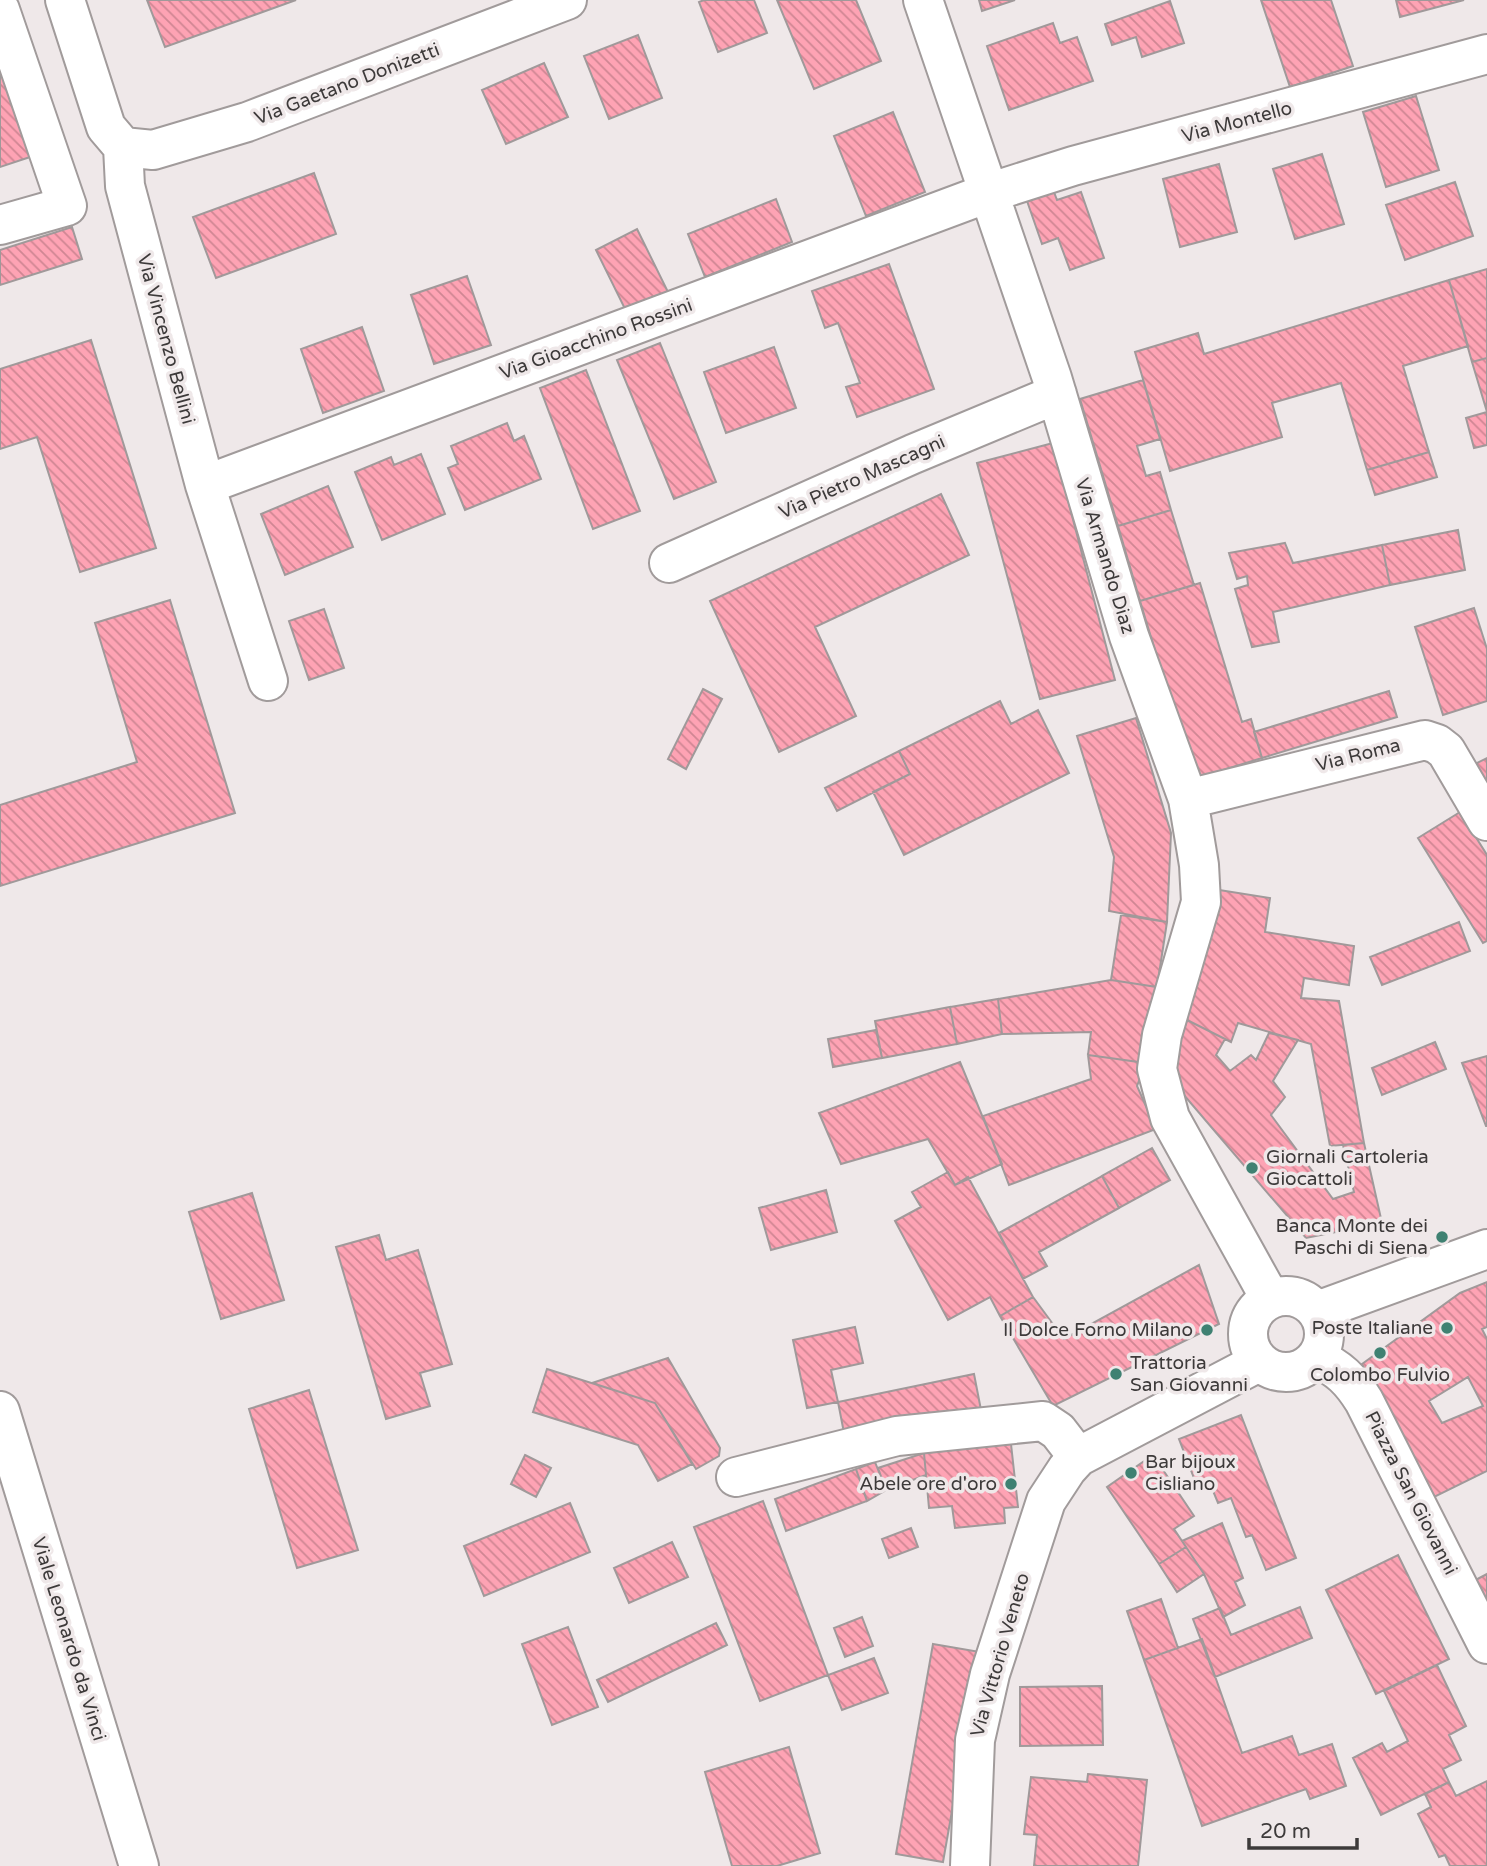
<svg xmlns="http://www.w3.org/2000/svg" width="1487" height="1866" viewBox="0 0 1487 1866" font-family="'Varela Round',sans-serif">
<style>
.building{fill:url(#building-back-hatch);stroke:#a0999a;stroke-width:2;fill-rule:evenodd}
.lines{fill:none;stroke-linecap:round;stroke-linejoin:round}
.minor-casing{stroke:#a19b9b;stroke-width:42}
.minor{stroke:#fff;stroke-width:38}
.poi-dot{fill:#3f8172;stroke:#efe8e9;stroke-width:2.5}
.labels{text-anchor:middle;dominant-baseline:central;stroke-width:7;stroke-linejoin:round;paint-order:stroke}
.street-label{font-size:19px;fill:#3d3a3a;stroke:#efe8e9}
.poi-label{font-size:19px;fill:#3d3a3a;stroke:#efe8e9;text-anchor:end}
</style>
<defs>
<pattern id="building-back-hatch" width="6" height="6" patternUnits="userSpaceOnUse" patternTransform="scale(1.75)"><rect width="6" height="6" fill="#fea3b4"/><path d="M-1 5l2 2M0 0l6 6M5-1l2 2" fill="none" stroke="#cf8693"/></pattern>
</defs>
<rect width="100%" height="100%" fill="#efe8e9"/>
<path class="building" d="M147,0H296L165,47Z
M704,0H754L767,33L718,52L699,2Z
M777,0H856L881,61L814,89Z
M979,0H1015L982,11Z
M1261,0H1331L1353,66L1290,87Z
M1396,0H1464L1400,17Z
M1170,1L1184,43L1142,57L1136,37L1112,45L1105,24Z
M1053,23L1060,43L1077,37L1093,81L1009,110L987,46Z
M638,35L662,98L609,119L584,56Z
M0,49L36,155L0,167Z
M544,63L568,117L506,144L482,90Z
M1416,96L1439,170L1386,187L1363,112Z
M893,112L925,192L866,216L834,136Z
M1322,154L1344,224L1295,239L1273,169Z
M1219,164L1237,232L1180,247L1163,179Z
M314,173L336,234L216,278L193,217Z
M1455,182L1473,236L1405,260L1386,205Z
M1054,192L1057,200L1081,192L1104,258L1070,270L1058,238L1042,244L1027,201Z
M776,199L792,242L705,277L688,234Z
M72,227L82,259L0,285V250Z
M637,229L668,292L627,313L596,250Z
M889,264L934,389L857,417L846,387L860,383L838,323L825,328L812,291Z
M1487,269V358L1472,362L1449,280Z
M467,276L491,345L434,364L411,295Z
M1449,280L1468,346L1403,366L1429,452L1367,470L1341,383L1272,403L1282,437L1170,471L1135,352L1198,333L1204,354Z
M362,327L384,391L323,413L301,349Z
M91,340L156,548L80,572L37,437L0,449V369Z
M660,343L716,482L674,499L617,360Z
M774,347L796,408L726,433L704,372Z
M1487,358V445L1474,448L1466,418L1487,412L1472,362Z
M586,370L640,511L593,529L540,388Z
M1143,380L1160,439L1137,446L1146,476L1160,472L1171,510L1118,526L1080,399Z
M507,423L514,441L524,436L541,479L465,510L448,468L458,464L451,446Z
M1053,443L1115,680L1040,699L977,463Z
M1429,452L1437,477L1375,495L1367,470Z
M421,454L445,514L382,540L355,472L391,457L394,465Z
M328,486L353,547L285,575L261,514Z
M941,494L969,555L815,627L856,716L779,752L710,601Z
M1171,510L1194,585L1140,601L1118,526Z
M1458,530L1465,570L1390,585L1382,545Z
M1285,543L1293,563L1382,545L1390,585L1273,612L1279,642L1252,647L1235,589L1248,585L1247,576L1237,579L1229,553Z
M1200,583L1242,722L1251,719L1262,758L1194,779L1140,601Z
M170,600L235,813L0,886V805L137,762L95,623Z
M1474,608L1487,649V701L1443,715L1415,627Z
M324,609L344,668L309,680L289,621Z
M703,689L722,699L686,769L668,759Z
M1389,691L1397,717L1262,758L1254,732Z
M1000,701L1011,724L1038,710L1069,773L904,855L873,792L910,774L899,751Z
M1136,718L1171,833L1167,922L1109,911L1114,857L1077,736Z
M899,751L910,774L837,811L825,788Z
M1487,758V800L1471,766Z
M1460,812L1487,855V941L1483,943L1418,838Z
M1213,889L1270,898L1265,932L1354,946L1349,985L1304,978L1301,998L1339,1001L1364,1143L1330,1146L1311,1044L1238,1023L1231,1042L1187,1020Z
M1121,915L1167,922L1157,987L1111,980Z
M1459,922L1470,951L1382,985L1370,957Z
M1111,980L1157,987L1146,1063L1088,1055L1091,1032L1002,1034L998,999Z
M998,999L1002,1034L957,1044L950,1007Z
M950,1007L957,1044L882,1058L875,1021Z
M1187,1020L1225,1039L1216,1055L1230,1071L1251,1055L1256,1060L1269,1033L1298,1040L1273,1081L1285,1097L1271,1115L1333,1199L1354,1192L1343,1145L1364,1143L1382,1223L1306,1238L1166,1074L1175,1057Z
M876,1030L882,1058L833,1067L828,1039Z
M1435,1042L1446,1069L1382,1095L1372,1068Z
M1088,1055L1146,1063L1137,1086L1156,1129L1009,1185L983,1116L1091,1079Z
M1487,1056V1126H1486L1462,1063Z
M960,1062L1002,1164L955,1185L928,1139L841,1164L819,1113Z
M1152,1148L1170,1180L1119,1208L1102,1176Z
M948,1172L955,1185L968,1177L1033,1297L1000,1316L990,1297L948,1320L895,1221L921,1207L912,1192Z
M1102,1176L1119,1208L1039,1252L1047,1266L1023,1279L999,1233Z
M826,1190L837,1232L771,1250L759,1208Z
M252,1193L284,1300L221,1319L189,1212Z
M379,1235L386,1260L418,1250L452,1364L420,1373L430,1406L386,1419L336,1247Z
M1199,1265L1219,1324L1053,1406L1000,1316L1033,1297L1064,1339Z
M1487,1282V1327L1482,1329L1487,1339V1471L1428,1500L1362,1364L1460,1293ZM1468,1377L1483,1406L1442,1423L1429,1401Z
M855,1327L863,1363L831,1370L838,1402L807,1408L793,1340Z
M668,1358L720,1448L719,1456L696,1469L655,1403L592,1383Z
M547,1369L655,1403L692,1464L658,1481L638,1445L533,1412Z
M974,1374L981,1410L845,1438L838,1402Z
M309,1390L358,1550L297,1568L249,1409Z
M1241,1415L1296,1558L1266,1570L1252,1535L1246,1537L1231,1498L1218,1503L1209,1481L1197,1486L1179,1439Z
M1011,1444L1018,1507L1004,1508L1005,1523L955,1528L952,1506L929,1508L924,1453Z
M924,1453L926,1475L886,1490L878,1468Z
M525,1455L551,1468L536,1497L511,1484Z
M1153,1455L1194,1516L1174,1529L1186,1547L1159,1564L1107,1487Z
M875,1462L886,1490L867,1501L856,1469Z
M856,1469L867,1501L786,1531L775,1499Z
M763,1501L828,1675L760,1701L694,1527Z
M570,1503L590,1552L484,1596L464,1546Z
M1222,1523L1243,1578L1235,1582L1245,1605L1223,1617L1204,1574L1182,1541Z
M911,1528L918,1547L889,1558L882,1539Z
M672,1542L688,1577L629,1603L614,1568Z
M1186,1547L1204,1574L1177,1592L1159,1564Z
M1398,1555L1449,1659L1376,1694L1326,1590Z
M1487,1574V1618L1468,1584Z
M1161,1599L1178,1648L1144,1660L1127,1611Z
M1300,1607L1312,1638L1215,1677L1193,1619L1220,1608L1231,1635Z
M862,1617L873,1646L845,1657L834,1628Z
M716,1623L727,1645L608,1702L597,1680Z
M568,1627L598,1707L552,1725L522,1644Z
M1202,1639L1242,1753L1292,1736L1299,1755L1332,1744L1346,1786L1310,1799L1306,1789L1202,1826L1144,1660Z
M933,1644L980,1652L943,1862L896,1854Z
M874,1658L888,1693L842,1710L828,1675Z
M1437,1665L1466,1726L1449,1735L1461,1760L1443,1769L1449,1782L1381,1815L1353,1758L1382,1743L1387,1752L1408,1741L1384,1691Z
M1102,1686L1103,1745L1020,1746V1687Z
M789,1747L820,1853L777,1866H732L705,1772Z
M1088,1774L1147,1780L1138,1866H1034L1037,1835L1024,1834L1031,1777L1087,1782Z
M1487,1781V1866H1450L1445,1855L1439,1857L1418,1814L1431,1807L1425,1794L1449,1782L1456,1796Z"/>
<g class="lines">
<g class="minor-casing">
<path id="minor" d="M65,0L106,127L123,147L125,186L205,485L268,681
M923,0L1052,378L1129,636L1188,799L1199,865L1201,902L1162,1035L1157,1069L1170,1118L1270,1298
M0,10L67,206L0,225
M123,147L153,150L247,122L567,0
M205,485L988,193L1073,166L1487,54
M669,563L913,454L1057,394
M1188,799L1425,740L1437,744L1446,751L1487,821
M1248 1334a38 38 0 1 1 76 0a38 38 0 1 1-76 0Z
M1317,1311L1487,1249
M1316,1358C1339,1368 1351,1380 1364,1401L1487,1644
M0,1411L139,1866
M736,1477L897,1436L1043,1421L1058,1431L1078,1457
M970,1866L975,1740L990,1674L1046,1501L1067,1469L1078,1457L1259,1362"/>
</g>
<use href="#minor" class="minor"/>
</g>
<g class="poi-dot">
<circle cx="1252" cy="1168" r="7"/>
<circle cx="1442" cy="1237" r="7"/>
<circle cx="1447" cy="1328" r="7"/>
<circle cx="1207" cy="1330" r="7"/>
<circle cx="1380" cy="1353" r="7"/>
<circle cx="1116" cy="1374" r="7"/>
<circle cx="1131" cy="1473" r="7"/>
<circle cx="1011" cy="1484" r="7"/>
</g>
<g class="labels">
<g class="street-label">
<text transform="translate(347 84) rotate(-21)">Via Gaetano Donizetti</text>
<text transform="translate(1237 122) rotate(-15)">Via Montello</text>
<text transform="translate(166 339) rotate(75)">Via Vincenzo Bellini</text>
<text transform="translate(596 339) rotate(-20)">Via Gioacchino Rossini</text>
<text transform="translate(862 477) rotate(-24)">Via Pietro Mascagni</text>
<text transform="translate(1105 556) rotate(73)">Via Armando Diaz</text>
<text transform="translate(1358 755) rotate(-14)">Via Roma</text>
<text transform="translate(1411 1493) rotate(63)">Piazza San Giovanni</text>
<text transform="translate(69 1639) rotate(73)">Viale Leonardo da Vinci</text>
<text transform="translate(1000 1655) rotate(-74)">Via Vittorio Veneto</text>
</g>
<g class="poi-label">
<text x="1266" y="1157" text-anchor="start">Giornali Cartoleria<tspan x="1266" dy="22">Giocattoli</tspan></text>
<text x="1428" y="1226">Banca Monte dei<tspan x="1428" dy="22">Paschi di Siena</tspan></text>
<text x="1433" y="1328">Poste Italiane</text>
<text x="1193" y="1330">Il Dolce Forno Milano</text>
<text x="1130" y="1363" text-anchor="start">Trattoria<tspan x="1130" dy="22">San Giovanni</tspan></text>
<text x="1380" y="1375" text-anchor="middle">Colombo Fulvio</text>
<text x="1145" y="1462" text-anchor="start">Bar bijoux<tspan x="1145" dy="22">Cisliano</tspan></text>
<text x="997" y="1484">Abele ore d'oro</text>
</g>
</g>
<path d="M1249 1838v10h108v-10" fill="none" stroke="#3d3a3a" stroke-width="3.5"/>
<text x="1260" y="1838" font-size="21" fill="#3d3a3a" stroke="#efe8e9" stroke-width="5" paint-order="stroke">20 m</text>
</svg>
